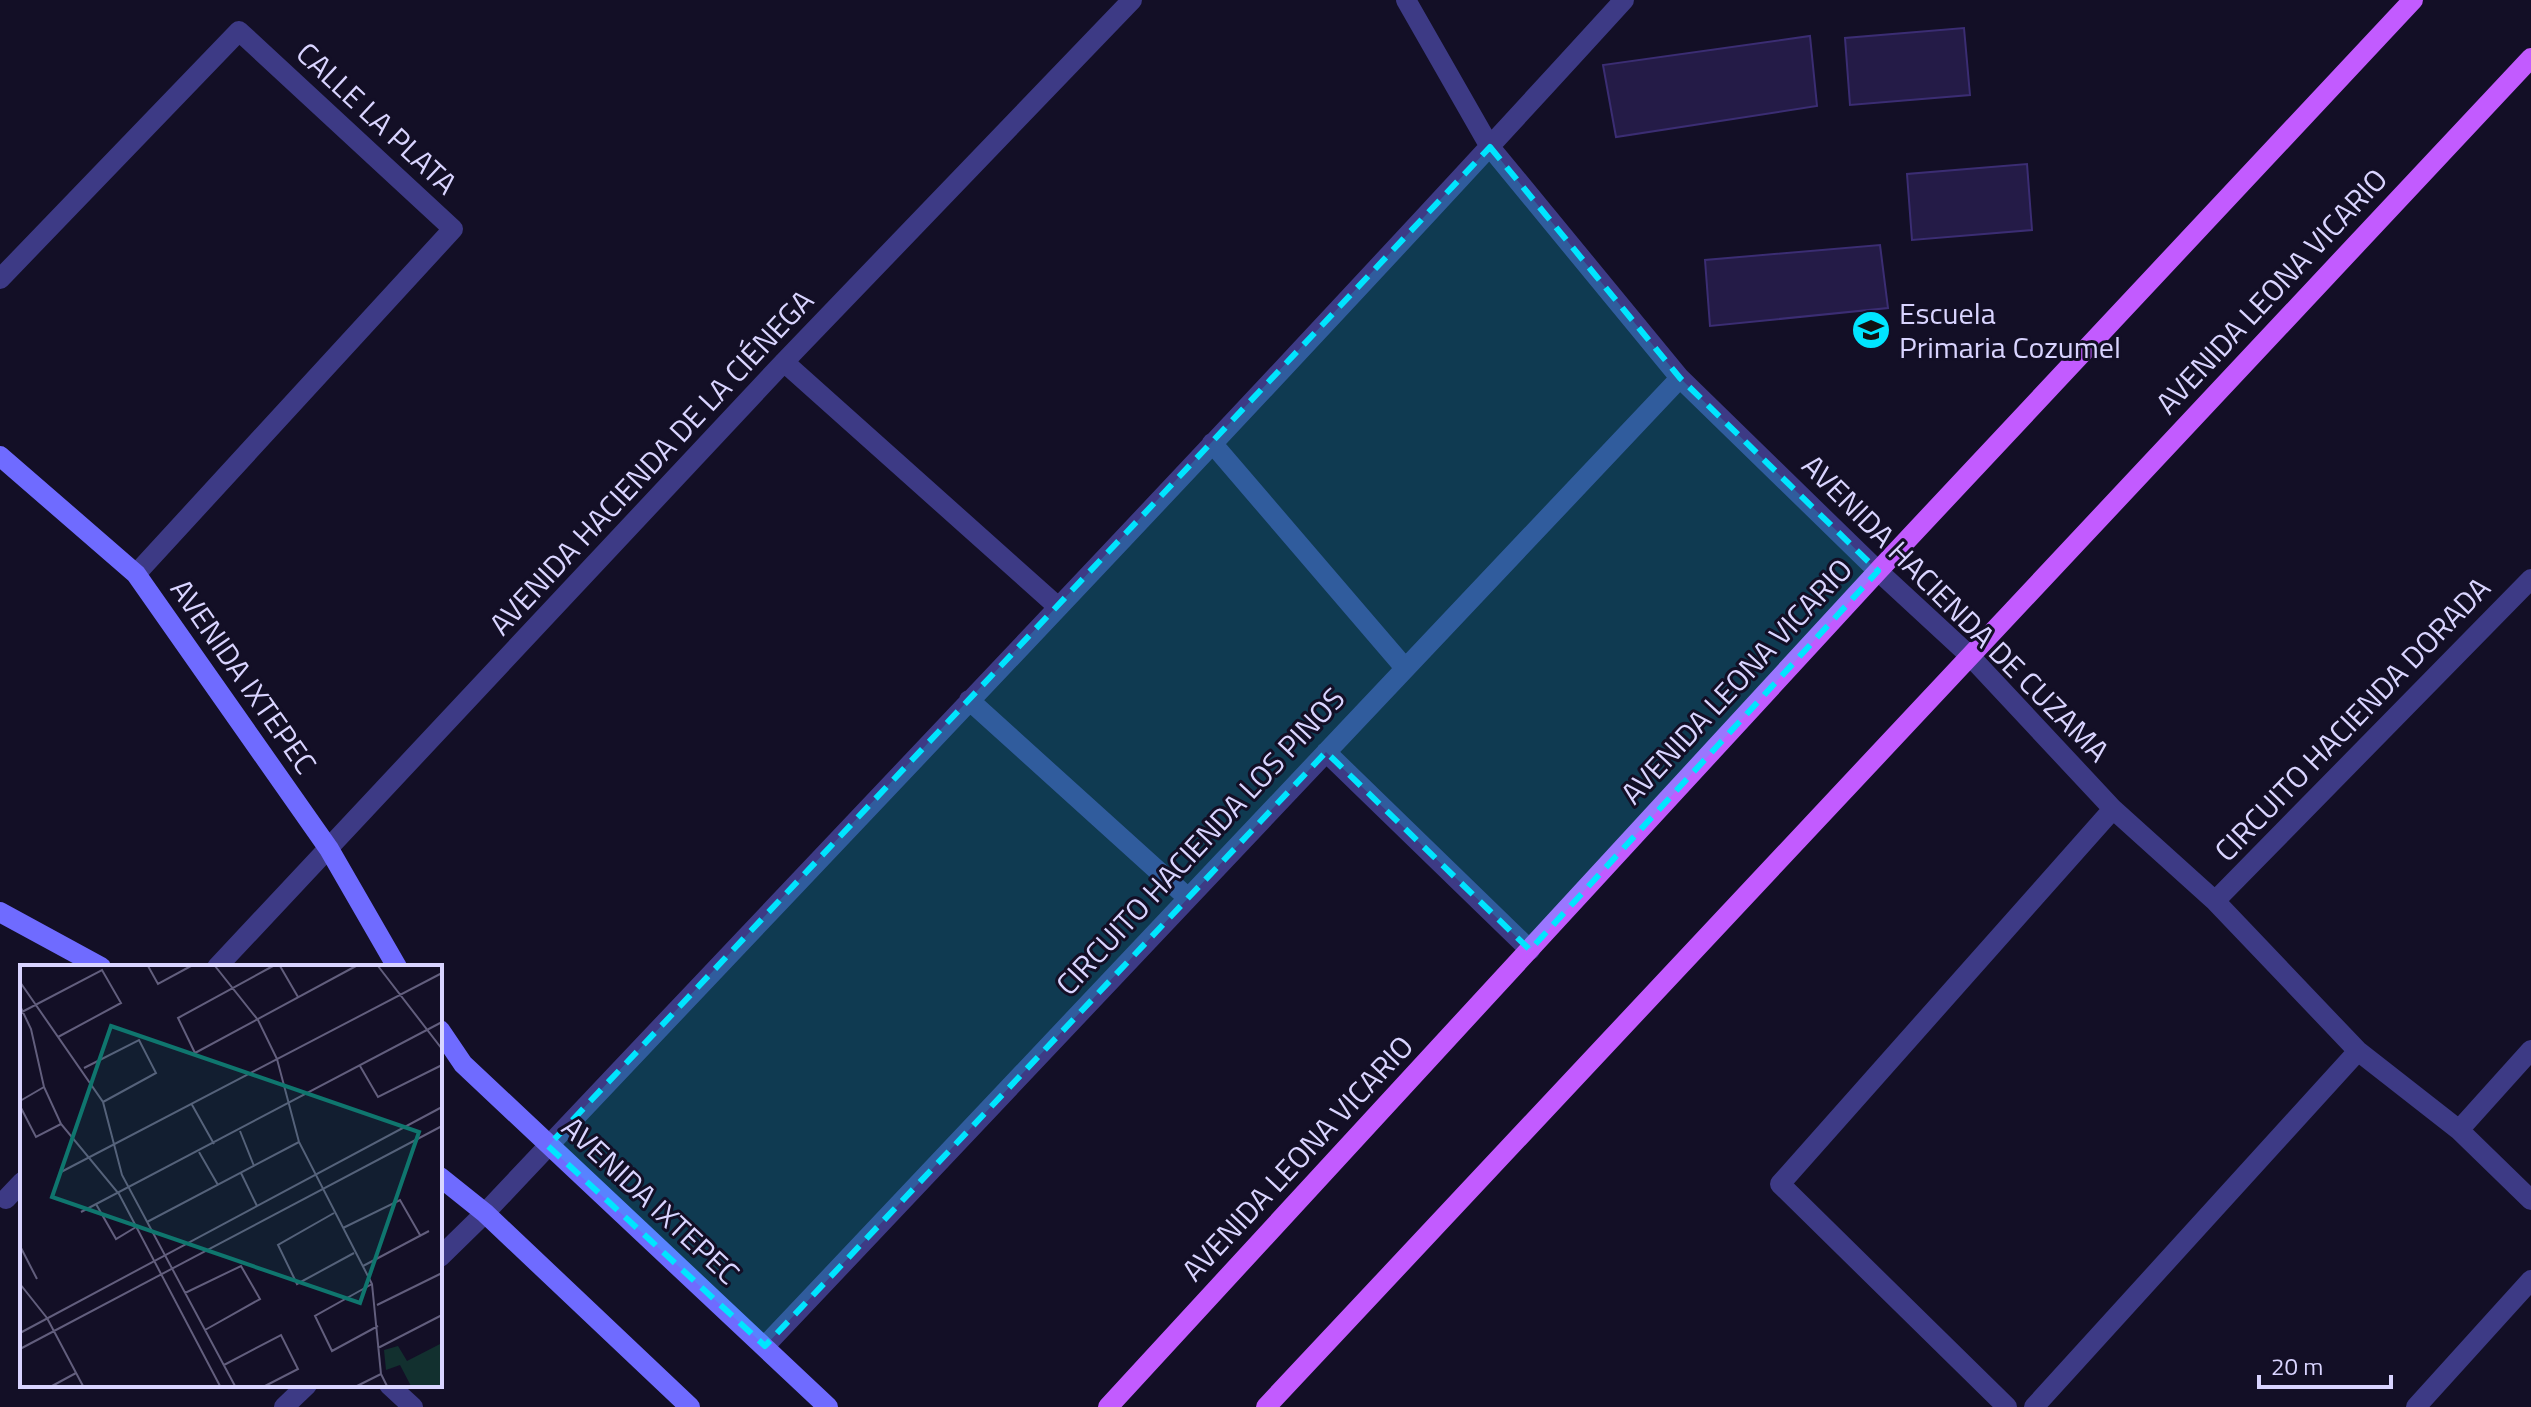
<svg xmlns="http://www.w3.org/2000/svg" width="2531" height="1407" viewBox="0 0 2531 1407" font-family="'Titillium Web',sans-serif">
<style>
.building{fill:#241b47;stroke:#3b2d73;stroke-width:2}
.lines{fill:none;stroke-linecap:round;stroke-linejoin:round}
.minor{stroke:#3d3a85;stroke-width:20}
.secondary{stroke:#6f6bff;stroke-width:20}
.primary{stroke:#c25bff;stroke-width:20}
.marked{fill:#00e5ff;fill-opacity:0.2;stroke:#00e5ff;stroke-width:6;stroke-dasharray:16 10;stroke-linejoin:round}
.labels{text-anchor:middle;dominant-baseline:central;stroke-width:6;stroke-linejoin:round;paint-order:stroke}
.street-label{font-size:30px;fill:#d9d4ff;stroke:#130f26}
.poi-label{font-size:30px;fill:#d9d4ff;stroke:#130f26;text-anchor:start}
.inset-road{fill:none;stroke:#625e7d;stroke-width:2}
.view{fill:#0f766e;fill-opacity:0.15;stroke:#0f766e;stroke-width:4}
.inset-edge{fill:none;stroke:#d9d4ff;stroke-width:4}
</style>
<rect width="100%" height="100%" fill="#130f26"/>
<path class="building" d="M1964,28L1970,95L1850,105L1845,38Z
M1810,36L1817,106L1616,137L1603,65Z
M2027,164L2032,230L1912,240L1907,174Z
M1880,245L1888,308L1710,326L1705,260Z"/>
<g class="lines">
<path class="minor" d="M1406,0L1490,147L1680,378L1878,571L1970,656L2113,809L2215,901L2358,1051L2459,1130L2531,1200
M0,279L239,31L453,229L136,574
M784,362L1057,606
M1212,443L1405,668
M969,700L1188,898
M1326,752L1530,950
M2215,901L2531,579
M217,967L784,362L1132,0
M2459,1130L2531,1050
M6,1199L22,1182
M440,1257L485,1213C865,810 1250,410 1624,0
M765,1346L1680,378
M389,1385L413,1407
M284,1407L307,1385
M2007,1407L1780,1184L2113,809
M2034,1407L2358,1051
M2416,1407L2531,1280"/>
<path class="secondary" d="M0,456L136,574L329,849L397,967
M0,912L101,967
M440,1030L463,1064L828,1407
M440,1177L485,1213L690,1407"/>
<path class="primary" d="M1108,1407L1878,571L2413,0
M1266,1407L2531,58"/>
</g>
<path class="marked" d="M1490,147L1680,378L1878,571L1530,950L1326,752L765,1346L548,1146Z"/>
<defs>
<g id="school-disc" transform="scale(2)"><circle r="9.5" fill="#00e5ff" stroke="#130f26"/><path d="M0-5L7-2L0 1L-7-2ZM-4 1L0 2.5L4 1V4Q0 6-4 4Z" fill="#111"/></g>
</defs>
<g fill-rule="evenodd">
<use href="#school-disc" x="1871" y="330"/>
</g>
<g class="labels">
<g class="street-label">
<text transform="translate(377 118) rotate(43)">CALLE LA PLATA</text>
<text transform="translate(2271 291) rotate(-47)">AVENIDA LEONA VICARIO</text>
<text transform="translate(651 462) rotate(-47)">AVENIDA HACIENDA DE LA CIÉNEGA</text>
<text transform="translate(1956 608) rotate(45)">AVENIDA HACIENDA DE CUZAMA</text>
<text transform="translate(244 676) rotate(55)">AVENIDA IXTEPEC</text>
<text transform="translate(1736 681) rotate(-47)">AVENIDA LEONA VICARIO</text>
<text transform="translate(2352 719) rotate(-46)">CIRCUITO HACIENDA DORADA</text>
<text transform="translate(1200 841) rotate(-47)">CIRCUITO HACIENDA LOS PINOS</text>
<text transform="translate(1297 1158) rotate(-47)">AVENIDA LEONA VICARIO</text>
<text transform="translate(651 1200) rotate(43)">AVENIDA IXTEPEC</text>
</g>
<g class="poi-label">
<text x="1899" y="313">Escuela<tspan x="1899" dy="34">Primaria Cozumel</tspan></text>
</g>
</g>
<g transform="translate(20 965)">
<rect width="422" height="422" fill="#130f26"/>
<path d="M422,378V421H391L380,400L366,405L364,385L378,381L387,396Z" fill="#12302f"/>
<path class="inset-road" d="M128,1L138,19L171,1M195,1L238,55L257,94L279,177L352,319L361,409L367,421M253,1L158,53L175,88L336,1M260,1L278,32M358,1L422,84M0,17L83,137L102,210L215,421M0,41L11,64L24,122L41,159L99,229L200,421M0,48L82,5L101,38L38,72M340,101L358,132L422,100M64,103L119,75L136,108L83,137M0,136L24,122M171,138L194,179M0,141L16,172L41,159M220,166L234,201M179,187L198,220M41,207L422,8M221,208L237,241M76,239L96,274L116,262M61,247L422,57M314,248L258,280L277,319L334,288M127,257L279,177M323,263L380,235L400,270M0,281L17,314M343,301L409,266M0,319L27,353L63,421M352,319L295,351L312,386L358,361M165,328L221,301L240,334L185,365M357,340L422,308M0,368L422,142M358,383L422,350M0,384L422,161M204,400L261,370L278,404L245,421M32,421L56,408M337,421L361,409"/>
<path class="view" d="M91,61L399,167L340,338L32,232Z"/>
<rect width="422" height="422" class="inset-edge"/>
</g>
<path d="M2259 1375v12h132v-12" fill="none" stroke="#d9d4ff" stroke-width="4"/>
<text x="2271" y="1375" font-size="24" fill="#d9d4ff" stroke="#130f26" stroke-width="6" paint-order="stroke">20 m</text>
</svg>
